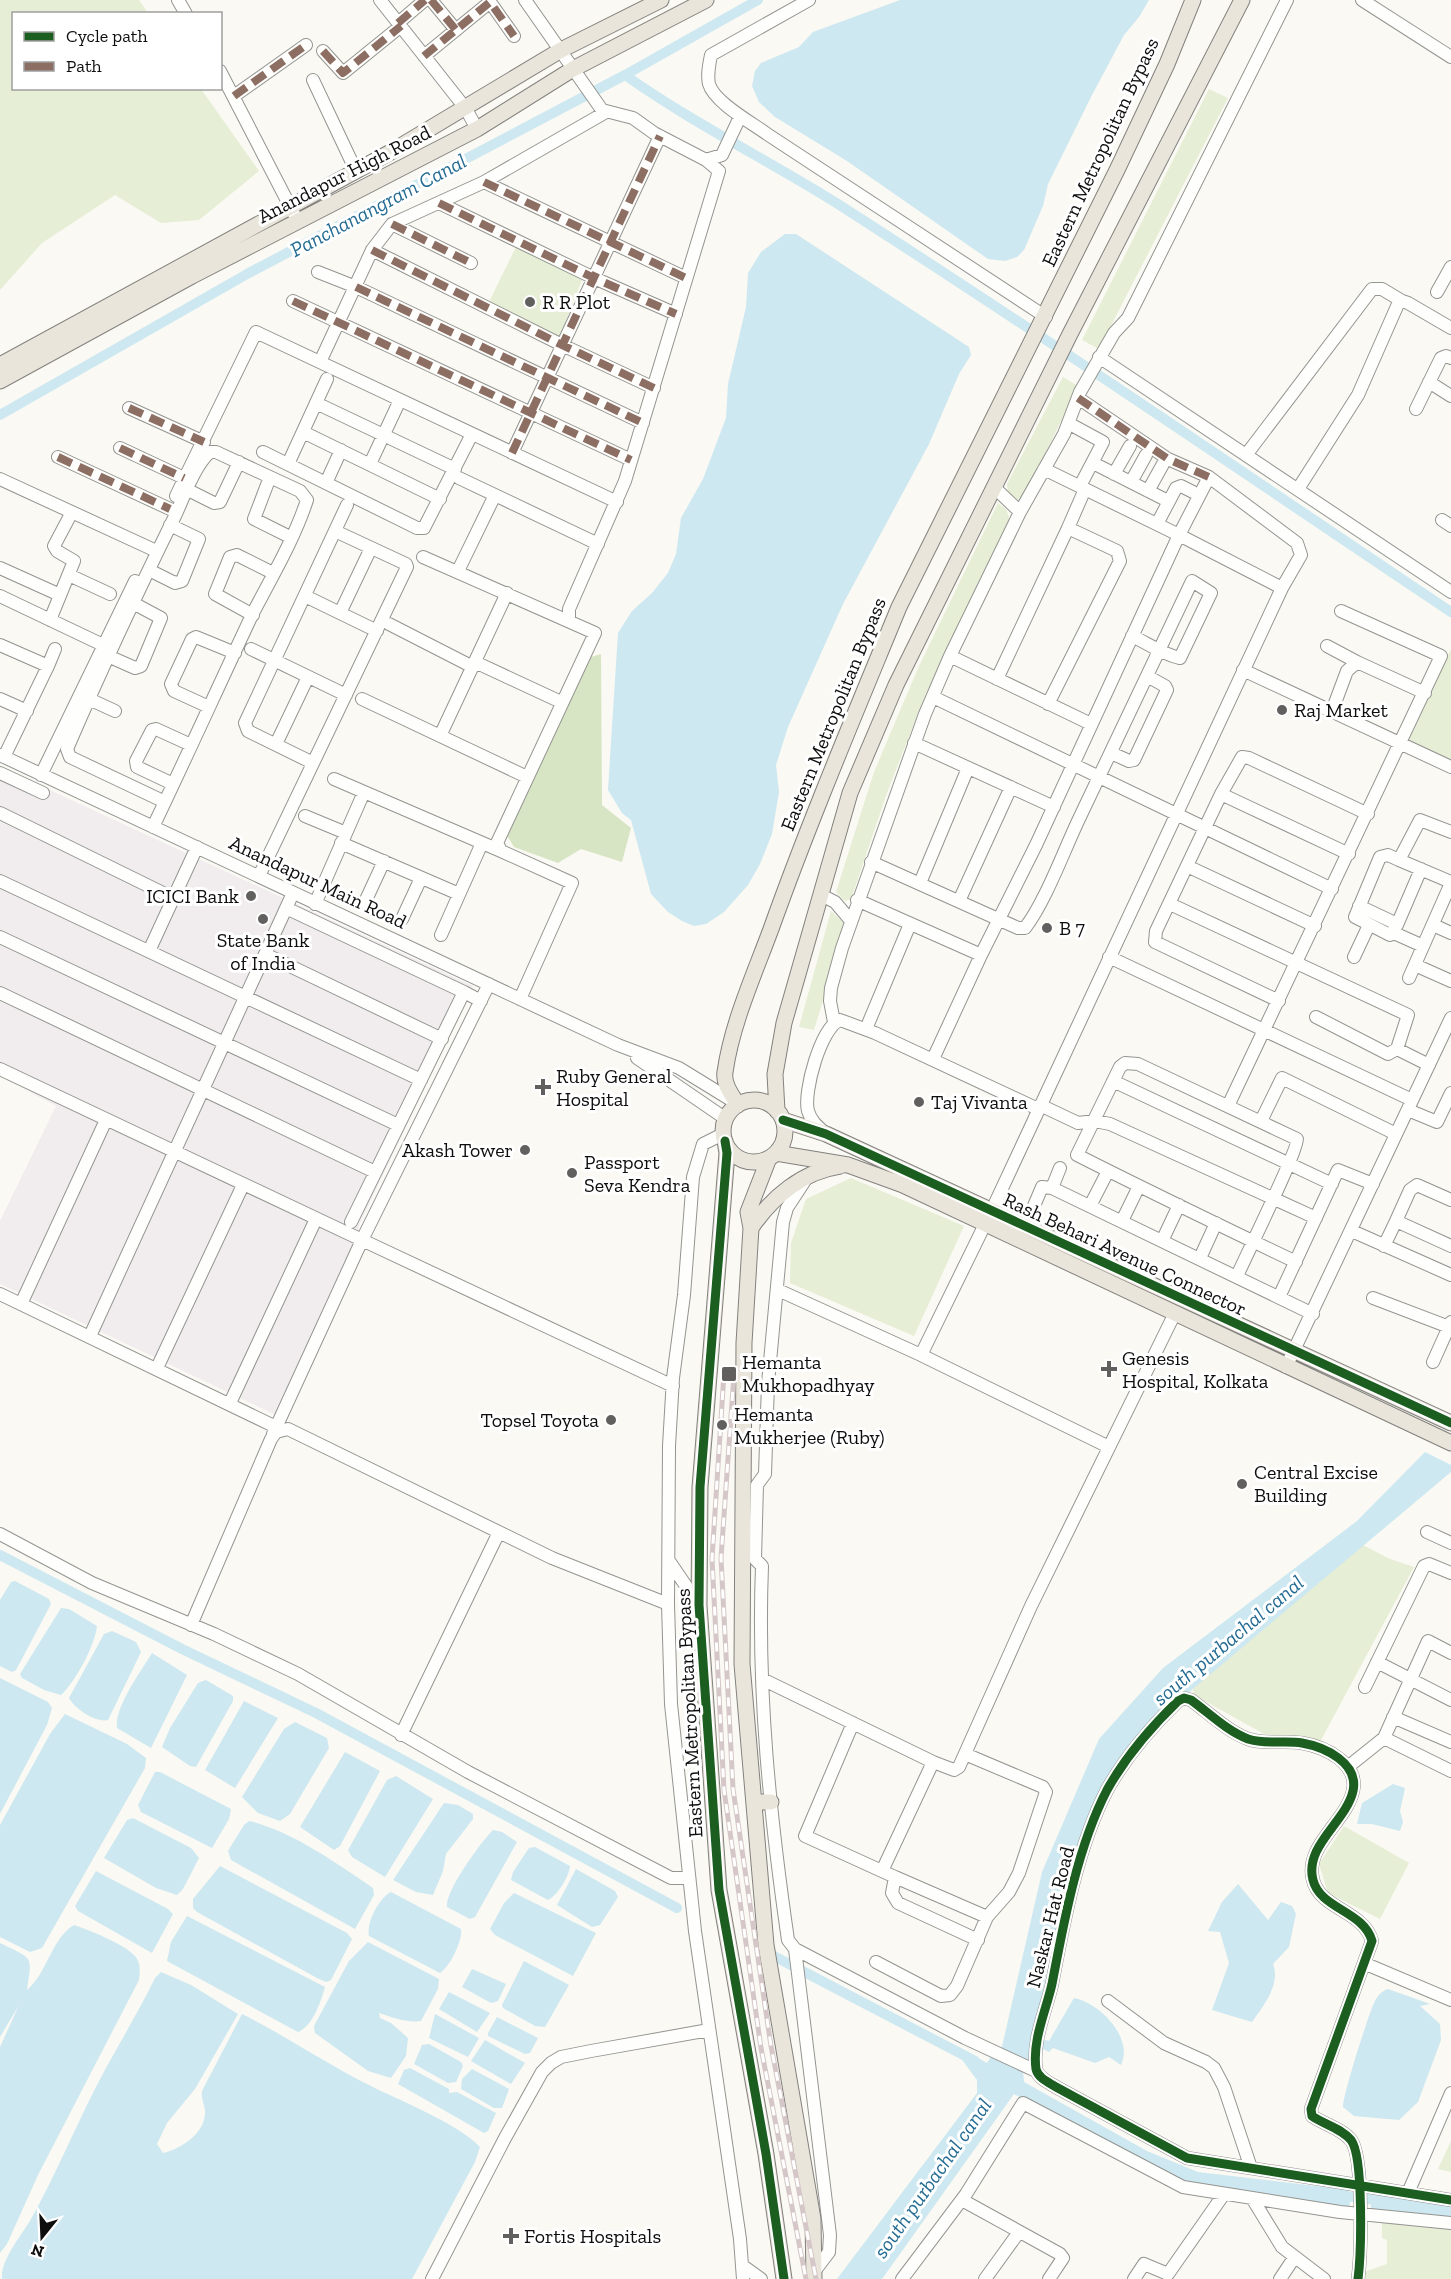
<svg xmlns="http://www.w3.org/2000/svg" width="1451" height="2279" viewBox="0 0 1451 2279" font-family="'Zilla Slab',serif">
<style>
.industrial{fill:#f1edef}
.green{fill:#e6eed5}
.forest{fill:#d7e5c4}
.water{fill:#cde8f1}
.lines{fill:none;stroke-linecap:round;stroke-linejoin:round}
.canal{stroke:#cde8f1;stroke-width:10}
.minor-casing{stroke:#949491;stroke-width:14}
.major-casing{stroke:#82817e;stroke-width:17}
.minor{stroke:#fefefd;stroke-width:12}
.major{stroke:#eae5db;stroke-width:15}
.rail-casing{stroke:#d5c7c8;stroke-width:5}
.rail{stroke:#fff;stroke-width:3;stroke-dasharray:9;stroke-linecap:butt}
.quiet{stroke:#8d6e63;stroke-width:8;stroke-dasharray:15 8;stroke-linecap:butt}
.cycleway-casing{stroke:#fff;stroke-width:13}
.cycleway{stroke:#1b5e20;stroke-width:9}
.poi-dot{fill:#61605e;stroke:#fff;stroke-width:2}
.labels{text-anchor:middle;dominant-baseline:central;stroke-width:6;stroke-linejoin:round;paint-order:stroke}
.street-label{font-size:20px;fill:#0e0e0e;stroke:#fff}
.poi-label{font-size:20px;fill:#0e0e0e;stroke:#fff;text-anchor:start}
.water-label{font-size:21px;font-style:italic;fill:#236b93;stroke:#fff}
</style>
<rect width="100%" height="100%" fill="#faf9f3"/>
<path class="industrial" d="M0,767L473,986L360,1223L352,1253L276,1415L0,1284V1221L56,1106L0,1076Z"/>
<path class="green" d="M0,0H139L148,13L14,14V88L201,89L259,171L199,220L161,223L115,195L42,243L0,290Z
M1209,89L1228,98L1099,349L1082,340Z
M517,245L582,280L558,341L487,306Z
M1063,377L1078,386L1023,499L1014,500L1008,494L1007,484Z
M998,503L1006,509L1011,523L925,695L887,793L851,899L845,901L836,892L874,772L919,666Z
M1451,649V762L1409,740Z
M831,911L846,925L814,1030L799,1027Z
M851,1178L964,1226L914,1336L790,1283L791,1243L806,1199Z
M1351,1539L1390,1559L1414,1567L1321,1740L1264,1734L1194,1695L1189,1668Z
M1344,1826L1409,1863L1380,1919L1328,1893L1319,1864Z
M1451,2141V2172L1438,2169Z
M1382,2222L1451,2229V2279H1364V2272L1387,2264V2240L1382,2238Z"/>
<path class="forest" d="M601,654L602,805L631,828L622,862L581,849L558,863L514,847L506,834L584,659Z"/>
<path class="water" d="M900,0H1149L1139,17L1124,35L1092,95L1048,184L1043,206L1024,250L1017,257L1005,261L988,259L847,161L775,117L759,102L752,86L755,71L761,63L799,47L813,32Z
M785,234H796L969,347L971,355L959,374L929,444L843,604L788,727L776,765L779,792L772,834L760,864L748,885L724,912L706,924L694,926L682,921L668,912L651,894L631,820L622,813L608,790L618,633L632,611L652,593L668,573L676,554L681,518L703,479L726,418L728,384L746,307L748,273L761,252Z
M1425,1452L1451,1465V1472L1144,1730L1099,1795L1068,1875L1027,2064L1001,2051L1042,1872L1099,1739L1163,1668L1357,1521Z
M15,1581L49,1599L51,1604L16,1670L12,1672L0,1666V1600L11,1582Z
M61,1608L69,1609L97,1626C95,1645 76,1681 61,1695L44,1690L22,1678L20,1674Z
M112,1631L136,1642L141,1652L108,1720C96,1723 75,1709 69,1698L104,1634Z
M152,1653L187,1675L151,1748L117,1728C114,1708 141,1671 152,1653Z
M0,1678L48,1702L52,1708L47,1725L0,1814Z
M206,1680L233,1696V1701L196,1767L190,1766L162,1747L170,1728L198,1683Z
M244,1701L278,1718L235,1788L205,1770Z
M65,1714L127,1744L146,1758L145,1768L42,1948L30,1952L0,1937V1825L50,1734Z
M295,1722L327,1738L329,1748L290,1814L280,1821L258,1813L242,1797L284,1729Z
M345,1752L380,1771L340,1846L334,1850L300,1827Z
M155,1772H160L231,1809L229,1819L212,1848L141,1812L138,1805Z
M396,1776L433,1799L385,1877L352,1857L348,1850L387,1780Z
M1393,1784L1405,1788L1400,1811L1403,1822L1400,1831L1372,1824H1357L1362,1803Z
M444,1803L458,1805L473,1814V1819L446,1854L443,1871L433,1895L416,1892L393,1880Z
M133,1818L191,1848L199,1858L183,1889L177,1895L156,1888L104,1858L127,1820Z
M249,1821C290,1830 338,1864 373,1888L374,1895L355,1929L231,1860L228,1851L244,1825Z
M493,1830L502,1832L517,1842L475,1917L470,1919L447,1907C445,1891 481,1842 493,1830Z
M535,1847L570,1866C569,1877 557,1896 548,1900L511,1880L513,1872L529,1848Z
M220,1866L347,1933L352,1939L331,1980L326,1982L317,1978L197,1912L193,1908V1899Z
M576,1869L615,1891L618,1897L600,1925L592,1927L557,1905Z
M96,1871L168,1909L173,1914L152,1953L78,1911L75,1906Z
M1238,1884L1268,1920L1281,1902L1292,1906L1296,1914L1289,1947L1273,1964C1281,1985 1263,2006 1252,2022L1212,2010L1229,1963L1220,1932L1208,1931L1222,1902Z
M391,1892L461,1929C463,1940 450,1967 440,1973L369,1936C366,1923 379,1898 391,1892Z
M514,1893L596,1933L573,1976L495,1935L490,1929L504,1903Z
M187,1916L325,1987C321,2001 313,2026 298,2032L167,1961L171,1942Z
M74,1925C89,1930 124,1944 135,1956C141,1963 140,1972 139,1980L38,2175L7,2244L0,2253V2047L19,2005L0,2037V1943C34,1960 32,1954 27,1990C48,1972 51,1939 74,1925Z
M368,1942L439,1979L438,1989L421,2021C407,2023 391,2017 379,2013L380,2018L391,2023L408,2038L406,2056L391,2078L368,2071L315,2033L314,2026L349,1961Z
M524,1961L569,1985L545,2027L535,2026L503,2008L502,2005Z
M472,1969L506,1984L498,2001L491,2003L462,1987Z
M161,1972L191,1985L238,2014L195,2089L167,2123L157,2144L163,2153C181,2149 207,2132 205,2110C204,2103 201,2099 202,2091L242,2014C284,2035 322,2061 363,2082C393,2098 458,2123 480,2147L475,2162L412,2279H2C0,2260 22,2235 31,2219C55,2176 74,2130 96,2087C115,2050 137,2015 155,1978Z
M1388,1989L1430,2004L1420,2006L1440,2024L1441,2040L1418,2102L1399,2120L1354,2116L1343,2107C1342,2098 1369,2012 1375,2001C1378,1995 1382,1991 1388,1989Z
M449,1992L490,2013L477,2032L439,2009Z
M1074,1998C1100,2003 1134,2038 1121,2065L1109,2057L1095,2063L1053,2048L1049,2052L1037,2046L1041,2039L1049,2041Z
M435,2014L479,2038L468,2057L429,2038Z
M497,2017L538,2038L530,2053L525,2054L488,2036V2033Z
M485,2040L525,2063L511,2084L471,2061Z
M429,2044L461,2062L463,2066L456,2082L448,2083L414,2064L422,2045Z
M966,2051L987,2063L992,2055L1023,2070L1024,2082L1147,2151L1198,2172L1349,2190L1350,2207L1205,2193L1170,2181L1014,2094L882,2279H837L977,2093V2080L963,2061Z
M410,2068L449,2089V2093L457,2092L496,2113L488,2131L484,2133L398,2084L404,2070Z
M472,2069L509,2089L502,2108H494L461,2089L462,2079Z
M1371,2192L1451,2203V2219L1371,2210Z"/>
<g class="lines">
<path class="canal" d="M625,75C694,124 770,161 841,206C1047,338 1248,476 1451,612
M0,415L247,274L625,75L758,0
M0,1555L182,1649L316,1713L677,1908
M768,1953L975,2061
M1335,2195L1385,2201"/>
<g class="minor-casing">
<path id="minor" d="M178,0L186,14
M380,0L466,109L477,129
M431,0L456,30
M525,0L602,110L633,118L654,133L706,160L719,171L625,481L569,609V619
M809,0L711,55C709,65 707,75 709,84C714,102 752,123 767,134L1046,317
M1362,0L1451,57
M398,23L425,0
M323,51L343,73L401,26
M424,56L490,2L514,36
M220,71L294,214
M313,80L356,171
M234,96L306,45
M706,160L722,155L739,119
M484,182L686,278
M439,203L594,278L676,314
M392,224L471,263
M372,250L562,345L654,388
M318,272L356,287L643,423
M1437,292L1451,267
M293,301L631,460
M1099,357L1451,592
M320,362L372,250L392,224L484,182L606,112
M1429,382L1451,396
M316,403L455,469
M129,408L204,442
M1416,409L1441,358L1446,356L1451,358
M1068,423L1103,442L1080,486
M303,432L440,499
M120,448L184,478
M263,452L417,528H424L472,434
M512,453L660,136
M1246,455L1372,289H1382L1402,301
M58,457L170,509
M1093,463L1168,501
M288,464L327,379
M370,464L400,400
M1114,474L1130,446
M270,477L254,519L290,537
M1209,477L1179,535L1282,588
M459,478L598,544
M0,479L152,549
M1131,482L1146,455
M326,483L341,450
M995,488L1020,512
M1298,489L1358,395L1398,304L1402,301L1408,303L1451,328
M188,490L214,503L220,502L239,462
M1148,491L1163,464
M176,496L256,332L617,502
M1442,520L1451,526
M1157,524L1176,488L1181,486L1193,492
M1068,528L1085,489
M423,557L595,633L497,843L501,851L572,883L520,999
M0,568L60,595
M149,570L175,583L182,581L199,539L170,525
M458,571L495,495
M69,575L110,594
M0,596L103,645
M305,596L377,631
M340,613L371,548
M253,615L215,594L230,557L237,555L273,573
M50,620L74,561L57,551L54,546L72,512
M389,624L473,667
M0,645L48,666L4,757
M1327,646L1357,662
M251,649L346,695
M108,656L135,668L141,666L161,618L133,603
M950,656L1091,724
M475,662L561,702
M48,666L55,649
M1243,670L1451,767
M997,679L1068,528L1117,551L1120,561L1048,704
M933,697L1332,889
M0,699L27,711
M89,699L115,711
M362,699L527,777
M209,707L174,691L171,684L192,639L196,637L235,653
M1332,711L1347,671L1357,662L1425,693
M440,736L507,593
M914,743L1054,807
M276,744L308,677
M1111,753L1129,761L1134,760L1167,690L1165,686L1147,676
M0,755L618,1045L679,1068L736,1103
M313,763L248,731L245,723L347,505
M0,773L43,793
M41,775L135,581
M334,779L501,851
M173,784L137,767L136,761L152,730L156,729L191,745
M1221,794L1349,854
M0,813L173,898
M305,816L346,833
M153,827C187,756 219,685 252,615C271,578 294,540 307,500L300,491L216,452H210C194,466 184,497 175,516C137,593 101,670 67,749L70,757L165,802
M341,843L459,894
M1399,860L1451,882
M871,862L1018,928H1025C1045,902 1063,853 1078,821C1116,741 1154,661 1192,581L1211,593L1180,658C1164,655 1147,643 1132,636
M1187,866L1315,926
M259,876L407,567L406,564L335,531
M0,881L421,1080
M920,883L968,768
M821,895L835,902L851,921
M857,900L981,955
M959,901L1011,787
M365,902L384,861
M315,904L364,792
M1170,904L1408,1015L1397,1049L1429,1065
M1359,906L1395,923L1394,933L1390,935L1355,917L1380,857L1388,855L1399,860L1420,820L1451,832
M286,908L464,992
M402,919L421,878
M1397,925L1421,869
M1433,925L1451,933
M1394,933L1423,946
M441,935L482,843
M0,937L398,1125
M149,951L197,847
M265,954L442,1039
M1109,957L1412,1100
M1354,957L1369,925
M1415,965L1451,981
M1409,978L1451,883
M0,993L375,1172
M1279,1001L1155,942L1156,931L1221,794L1242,757L1249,758L1368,814
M1316,1017L1388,1054L1397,1049
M834,1022L830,1001L831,988L842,948L925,714L950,656L1020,512L1064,434L1080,392L1114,333L1128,318L1287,0
M866,1029L910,924
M637,1058L726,1119
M933,1059L981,955L1036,845L1179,535L1044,469
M0,1069L362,1240L489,984
M1113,1081L1332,1184
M1040,1105L1078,1123L1095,1121L1110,1124L1316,1218
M1228,1106L1441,656L1341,611
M1408,1110L1437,1122L1451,1093
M1261,1121L1282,1078L1396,1134
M825,1133C817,1126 811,1121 808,1111C803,1092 821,1027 840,1020L875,1033L1038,1109
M723,1134L703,1144L693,1177L684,1295L673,1378L669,1446L668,1604L671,1704L695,1931L740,2239L743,2279
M806,1179L787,1208L783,1222L768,1383L765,1474L757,1485L755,1559L762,1566C757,1692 770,1816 788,1940L795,1949L965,2038L1036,2071
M1052,1188L1060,1168
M1090,1206L1108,1171
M1122,1221L1139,1186
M1396,1221L1410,1190L1417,1185L1451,1200
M351,1222L464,992L481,1001
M1025,1227L1042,1187L1052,1188L1313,1314
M1352,1231L1451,1275
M1162,1241L1179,1205
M1384,1246L1396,1221L1451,1246
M1200,1258L1216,1223
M1237,1276C1245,1258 1299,1148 1297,1139L1138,1064L1125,1063L1120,1067L1077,1155C1150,1192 1223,1227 1296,1262
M778,1290L921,1355L1109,1447
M0,1294L276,1427
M1279,1297L1338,1170L1373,1184
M1373,1298L1449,1327
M21,1304L106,1120
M90,1336L293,893
M921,1355L991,1212L1282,588L1301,555L1297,543L1209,477L1168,459L1078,398
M1433,1362L1451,1322
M1286,1367L1451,1018
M157,1368L243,1185
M230,1403L316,1219
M273,1434L362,1240L673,1386
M1427,1532L1451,1543
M0,1534L92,1583L214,1634L298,1674L468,1772L671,1878H689
M669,1561L699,1605
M191,1625L271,1439L276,1432L288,1429L552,1558L668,1604
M1377,1662L1451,1700
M762,1679L933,1762L954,1770L959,1767L1031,1606L1175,1313
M1365,1687L1424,1566L1429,1564L1451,1573
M1393,1717L1451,1742
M853,1723L805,1836L895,1877L892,1893L898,1903L978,1940
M401,1735L499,1532
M1384,1738L1451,1771
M1349,1766L1384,1738L1428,1641L1451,1653
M882,1871L933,1762
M895,1877L987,1917
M795,1949L830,2235L829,2252L813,2273
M876,1962L941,1996L950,1995L957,1986L987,1917L1009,1892L1019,1873L1046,1792L1043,1787L965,1754
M1366,1964L1451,2000
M1108,2001L1164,2043L1206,2062L1214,2068L1224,2087L1251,2168
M1408,2193L1451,2093
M1252,2198L1282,2247L1324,2279
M962,2200L1060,2254L1063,2258L1049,2279
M743,2266L761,2279
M432,2279L505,2138L542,2072L551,2063L561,2057L591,2051L709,2030
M902,2279L966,2194L1023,2103L1183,2187L1340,2212L1451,2223
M985,2279L1019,2232
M1134,2279L1144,2264L1168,2274L1224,2194
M1280,2279L1294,2258
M1358,2279C1361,2256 1364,2157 1351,2140C1341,2128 1325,2125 1312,2116L1311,2109L1372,1941C1364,1911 1320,1909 1313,1880C1304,1846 1346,1822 1353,1791C1359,1763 1325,1747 1302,1743C1284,1740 1266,1745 1248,1739C1227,1731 1209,1713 1191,1700L1184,1698L1178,1701C1150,1728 1126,1756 1107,1790C1077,1848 1064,1921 1052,1984C1046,2011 1032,2040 1036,2069C1038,2078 1048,2082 1056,2087L1187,2158L1451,2200"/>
</g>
<g class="major-casing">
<path id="major" d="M0,365L389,153L561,50L661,0
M0,381L192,276L477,129L573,69L706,0
M723 1131a31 31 0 1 1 62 0a31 31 0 1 1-62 0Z
M738,1105C732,1095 723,1084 725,1072C732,1023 754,975 771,929C810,820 855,714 899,607L1117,170L1167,64L1193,0
M777,1111L775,1074L784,1023L850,793L896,685L1070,334L1242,0
M783,1120L826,1134L1451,1423
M725,1141L727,1153L700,1487L699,1605L719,1890L766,2154L784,2279
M776,1153L848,1165L903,1185L1451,1443
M769,1158L748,1212L751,1228L744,1343L742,1664L766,1945L813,2219L814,2279
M751,1228C772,1197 802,1172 840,1166
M754,1802H771"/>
</g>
<use href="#minor" class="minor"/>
<use href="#major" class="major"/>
<g class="rail-casing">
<path id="rail" d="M724,1373L712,1559L724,1790L761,2048L806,2279
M734,1374L721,1558L733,1789L771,2046L816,2279"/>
</g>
<use href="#rail" class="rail"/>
<path class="quiet" d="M431,0L456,30
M398,23L425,0
M323,51L343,73L401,26
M424,56L490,2L514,36
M234,96L306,45
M484,182L686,278
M439,203L594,278L676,314
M392,224L471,263
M372,250L562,345L654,388
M356,287L643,423
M293,301L631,460
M1078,398L1168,459L1209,477
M129,408L204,442
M120,448L184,478
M512,453L660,136
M58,457L170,509"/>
<g class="cycleway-casing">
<path id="cycleway" d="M783,1120L826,1134L1451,1423
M725,1141L727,1153L700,1487L699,1605L719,1890L766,2154L784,2279
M1358,2279C1361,2256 1364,2157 1351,2140C1341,2128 1325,2125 1312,2116L1311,2109L1372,1941C1364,1911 1320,1909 1313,1880C1304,1846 1346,1822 1353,1791C1359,1763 1325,1747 1302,1743C1284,1740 1266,1745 1248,1739C1227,1731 1209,1713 1191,1700L1184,1698L1178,1701C1150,1728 1126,1756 1107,1790C1077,1848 1064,1921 1052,1984C1046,2011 1032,2040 1036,2069C1038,2078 1048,2082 1056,2087L1187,2158L1451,2200"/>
</g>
<use href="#cycleway" class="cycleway"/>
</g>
<g class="poi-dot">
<circle cx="530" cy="302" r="6"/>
<circle cx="1282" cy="710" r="6"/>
<circle cx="251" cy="896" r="6"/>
<circle cx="263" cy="919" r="6"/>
<circle cx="1047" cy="928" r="6"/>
<path d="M540 1078h6v6h6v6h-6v6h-6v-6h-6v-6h6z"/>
<circle cx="919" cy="1102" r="6"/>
<circle cx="525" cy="1150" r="6"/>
<circle cx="572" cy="1173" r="6"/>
<path d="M1106 1360h6v6h6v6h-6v6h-6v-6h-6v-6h6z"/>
<rect x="721" y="1366" width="16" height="16" rx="3"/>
<circle cx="611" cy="1420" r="6"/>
<circle cx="722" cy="1425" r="6"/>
<circle cx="1242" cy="1484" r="6"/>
<path d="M508 2227h6v6h6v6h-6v6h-6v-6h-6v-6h6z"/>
</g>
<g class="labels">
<g class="street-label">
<text transform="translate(1100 152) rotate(-65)">Eastern Metropolitan Bypass</text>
<text transform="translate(344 174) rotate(-27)">Anandapur High Road</text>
<text transform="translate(833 714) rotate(-68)">Eastern Metropolitan Bypass</text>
<text transform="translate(318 882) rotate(25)">Anandapur Main Road</text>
<text transform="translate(1125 1254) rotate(25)">Rash Behari Avenue Connector</text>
<text transform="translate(689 1713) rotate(-93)">Eastern Metropolitan Bypass</text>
<text transform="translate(1050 1917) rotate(-76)">Naskar Hat Road</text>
</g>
<g class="poi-label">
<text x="542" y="302">R R Plot</text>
<text x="1294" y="710">Raj Market</text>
<text x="239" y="896" text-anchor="end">ICICI Bank</text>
<text x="1059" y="928">B 7</text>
<text x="263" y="940" text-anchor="middle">State Bank<tspan x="263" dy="23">of India</tspan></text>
<text x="556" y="1076">Ruby General<tspan x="556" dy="23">Hospital</tspan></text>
<text x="931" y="1102">Taj Vivanta</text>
<text x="513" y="1150" text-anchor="end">Akash Tower</text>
<text x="584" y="1162">Passport<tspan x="584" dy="23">Seva Kendra</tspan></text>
<text x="1122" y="1358">Genesis<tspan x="1122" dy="23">Hospital, Kolkata</tspan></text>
<text x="742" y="1362">Hemanta<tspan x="742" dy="23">Mukhopadhyay</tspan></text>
<text x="734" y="1414">Hemanta<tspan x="734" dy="23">Mukherjee (Ruby)</tspan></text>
<text x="599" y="1420" text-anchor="end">Topsel Toyota</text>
<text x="1254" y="1472">Central Excise<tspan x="1254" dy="23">Building</tspan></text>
<text x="524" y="2236">Fortis Hospitals</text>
</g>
<g class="water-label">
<text transform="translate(378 205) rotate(-28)">Panchanangram Canal</text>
<text transform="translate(1228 1640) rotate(-40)">south purbachal canal</text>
<text transform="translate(932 2178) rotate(-55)">south purbachal canal</text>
</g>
</g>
<rect x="12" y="12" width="210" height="78" fill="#ffffff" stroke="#9f9f9f" stroke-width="1.5"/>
<rect x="24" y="32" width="30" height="9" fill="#1b5e20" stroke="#9f9f9f" stroke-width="1.5"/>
<text x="66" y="42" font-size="18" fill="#0e0e0e">Cycle path</text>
<rect x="24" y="62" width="30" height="9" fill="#8d6e63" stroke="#9f9f9f" stroke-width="1.5"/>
<text x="66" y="72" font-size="18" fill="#0e0e0e">Path</text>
<g transform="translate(42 2237) rotate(198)" stroke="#ffffff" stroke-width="4.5" paint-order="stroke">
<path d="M0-4.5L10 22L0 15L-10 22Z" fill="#0e0e0e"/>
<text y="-9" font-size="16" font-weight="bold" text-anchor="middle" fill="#0e0e0e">N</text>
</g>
</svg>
